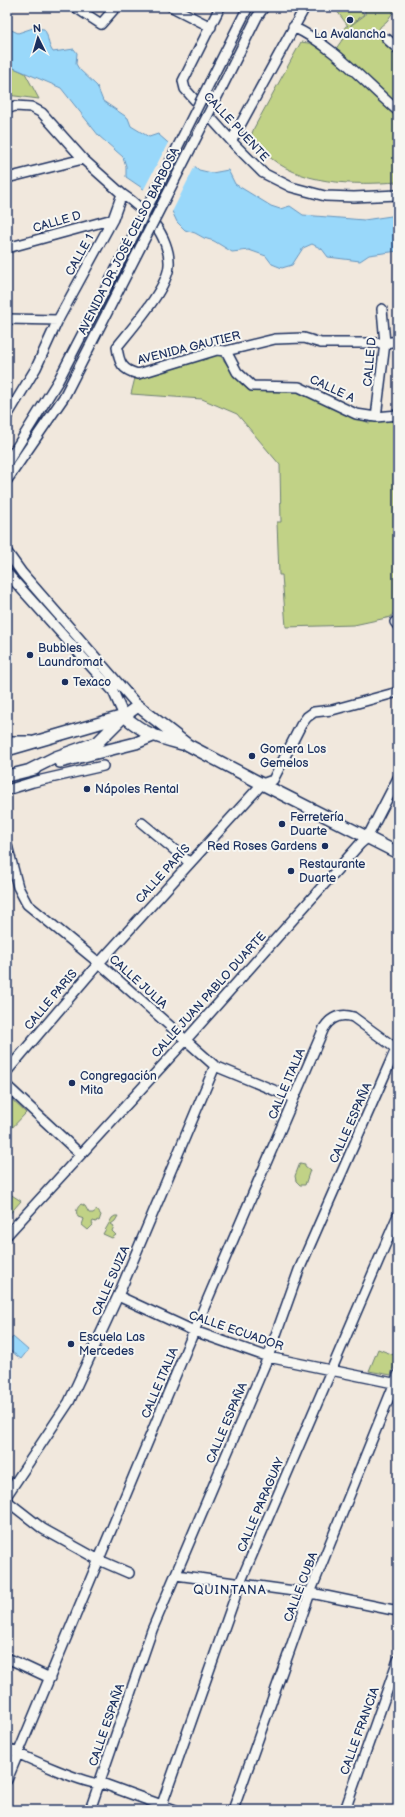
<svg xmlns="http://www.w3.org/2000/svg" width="405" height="1817" viewBox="0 0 405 1817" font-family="'Balsamiq Sans',sans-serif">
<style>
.green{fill:#c1d286;stroke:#6e8072}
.water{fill:#99d8fa;stroke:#6794bc}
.pier{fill:#f1e8dd}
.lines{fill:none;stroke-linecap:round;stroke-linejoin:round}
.minor-casing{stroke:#1b2f5e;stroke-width:12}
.major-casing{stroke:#1b2f5e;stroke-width:14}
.minor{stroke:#f6f6f2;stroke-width:9}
.major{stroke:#f6f6f2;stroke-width:11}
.minor-bridge-casing{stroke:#1b2f5e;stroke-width:12;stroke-linecap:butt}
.minor-bridge{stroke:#f6f6f2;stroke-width:9}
.poi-dot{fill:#1b2f5e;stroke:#f6f6f2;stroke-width:1.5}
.labels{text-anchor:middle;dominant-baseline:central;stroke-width:4;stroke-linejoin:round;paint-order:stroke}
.poi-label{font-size:12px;fill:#1b2f5e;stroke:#f6f6f2;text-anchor:start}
.street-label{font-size:12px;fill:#1b2f5e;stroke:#f6f6f2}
.neighbourhood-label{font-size:13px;letter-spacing:1px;fill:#1b2f5e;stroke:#f6f6f2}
</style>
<rect width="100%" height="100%" fill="#f1e8dd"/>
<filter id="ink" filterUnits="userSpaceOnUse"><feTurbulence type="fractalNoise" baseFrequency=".025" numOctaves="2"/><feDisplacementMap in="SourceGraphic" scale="8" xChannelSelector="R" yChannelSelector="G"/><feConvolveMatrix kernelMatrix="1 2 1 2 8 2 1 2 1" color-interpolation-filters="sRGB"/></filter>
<g filter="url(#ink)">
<path class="green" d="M334,7H358L364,14L350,26L365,15V7L396,8L387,21L380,27L378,36L384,42L398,49V107L335,50L347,33L342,31L346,26H348Z
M301,42L315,44L332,57L398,114V182C354,185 298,186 264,152C259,147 254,143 251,136L254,128Z
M7,65L25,73L39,99L7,95Z
M219,354L241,383L255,389H297L369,423L381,419L398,417V605L391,617L354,625L286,627L282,575H279L277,522H281L280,465L237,414L202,399L131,394L135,378Z
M7,1095L26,1113L7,1133Z
M300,1163L305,1164V1166L310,1170L305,1185H300L296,1181L295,1176Z
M7,1192L21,1201L7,1217Z
M81,1204L85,1206L89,1213H93L97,1210L101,1215L99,1221L97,1220L96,1222L93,1221L92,1223L93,1225L88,1230L82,1225L84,1219L78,1217C75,1211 77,1208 81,1204Z
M115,1216H118L115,1221L111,1224L114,1226L112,1231L116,1235L112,1238L103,1234L112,1218Z
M378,1349L397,1356L391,1375L369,1371Z"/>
<path class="water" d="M7,28L18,33L33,28L44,29C49,36 47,44 53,52L74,49L77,53L76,64L79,69L97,86L103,101L128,118L131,126L149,137L158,134L199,170L212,173L228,170L235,184L271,206L280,209L290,206L303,215L364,220L398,215V251L369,255L360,261L328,257L322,249L312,244L303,248L292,265L282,268L272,264L266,256L249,250L232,252L214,241L204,238L195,233L185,230L177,222L170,207L126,177V166L123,157L99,136L61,88L7,65Z
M13,1337L28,1350L21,1359L7,1348V1344Z"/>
<path class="pier" d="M169,141L196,164L171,214L169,209L143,191Z"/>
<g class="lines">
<g class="minor-casing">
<path id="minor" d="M75,7L101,24L116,7
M172,7L211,27
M220,7L183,81L185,89L235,145L263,173L291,187L325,196L354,197L398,195
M293,27C333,45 365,83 398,111
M387,39L398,49
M210,82L248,7
M222,87L257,17L264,7
M7,109L15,106L31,107L42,113L83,159L122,194L113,219L58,320L36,368L7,416
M232,140L305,7
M7,178L83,159
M122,194C136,203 145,212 155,225C163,235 170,252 169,265C168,288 132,328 117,347C119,363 122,370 138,374L217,350L226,351L275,339L304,338L321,343H385L398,341
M7,248L113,219
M7,319L58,320
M226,351L237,372L252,386L299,387L356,414L376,417L398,415
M376,417L385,343L382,309
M7,463L58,381L131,240
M7,480L64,397L141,246
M7,552L22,573L138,706
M7,573L113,691L124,716
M395,622L398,626
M7,741H30
M7,790L33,782L103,766
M142,823L189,862
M7,845L18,887L27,904L99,963L215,1066L293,1098
M7,1071L99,963L262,784L273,780L301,725L307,717L314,712L332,710L398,692
M7,1086L80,1154
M7,1235L185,1041L360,844L367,838L398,778
M118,1296L194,1331L268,1357L398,1384
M7,1495L69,1402L118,1296L215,1066
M7,1501L43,1529L99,1560L129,1573
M176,1575L316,1594L398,1611
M7,1658L50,1678
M7,1748C25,1757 88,1786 104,1784L175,1810
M7,1780L194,1331L324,1028C331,1017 341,1013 353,1017L398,1050
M90,1810L152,1630L268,1357L299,1270L396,1049
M160,1810L240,1583L398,1215
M233,1810L310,1593L398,1375
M345,1810L398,1660"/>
</g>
<g class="major-casing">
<path id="major" d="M124,716C145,734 156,737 182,744
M7,750L124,716
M60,762L136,743L153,736
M30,770L56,757L98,742L124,716L138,706L188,745L262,784L398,853
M7,776L35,769"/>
</g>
<use href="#minor" class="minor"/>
<use href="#major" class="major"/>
<g class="minor-bridge-casing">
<path id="minor-bridge" d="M131,240L210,82
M141,246L222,87"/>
</g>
<use href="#minor-bridge" class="minor-bridge"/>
</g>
</g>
<g class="poi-dot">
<circle cx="350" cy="20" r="4"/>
<circle cx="30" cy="655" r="4"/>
<circle cx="65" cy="682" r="4"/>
<circle cx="252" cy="756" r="4"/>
<circle cx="87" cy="789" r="4"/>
<circle cx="282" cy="824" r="4"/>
<circle cx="325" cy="846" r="4"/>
<circle cx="291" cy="871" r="4"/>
<circle cx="72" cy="1083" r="4"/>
<circle cx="71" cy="1344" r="4"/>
</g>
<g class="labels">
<g class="poi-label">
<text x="350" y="34" text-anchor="middle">La Avalancha</text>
<text x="38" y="648">Bubbles<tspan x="38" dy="14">Laundromat</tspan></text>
<text x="73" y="682">Texaco</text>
<text x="260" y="749">Gomera Los<tspan x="260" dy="14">Gemelos</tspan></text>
<text x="95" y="789">Nápoles Rental</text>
<text x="290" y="817">Ferretería<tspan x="290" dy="14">Duarte</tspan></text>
<text x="317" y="846" text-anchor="end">Red Roses Gardens</text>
<text x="299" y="864">Restaurante<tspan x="299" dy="14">Duarte</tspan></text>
<text x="80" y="1076">Congregación<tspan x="80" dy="14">Mita</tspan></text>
<text x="79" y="1337">Escuela Las<tspan x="79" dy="14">Mercedes</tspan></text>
</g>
<g class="street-label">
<text transform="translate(236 127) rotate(47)">CALLE PUENTE</text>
<text transform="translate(57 222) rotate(-16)">CALLE D</text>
<text transform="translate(129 241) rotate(-63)">AVENIDA DR. JOSÉ CELSO BARBOSA</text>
<text transform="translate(80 255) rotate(-61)">CALLE 1</text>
<text transform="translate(189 348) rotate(-14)">AVENIDA GAUTIER</text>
<text transform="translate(370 362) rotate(-85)">CALLE D</text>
<text transform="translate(332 389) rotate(25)">CALLE A</text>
<text transform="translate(163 874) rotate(-48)">CALLE PARÍS</text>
<text transform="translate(138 982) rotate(42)">CALLE JULIA</text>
<text transform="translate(209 995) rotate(-48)">CALLE JUAN PABLO DUARTE</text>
<text transform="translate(51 1000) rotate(-50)">CALLE PARIS</text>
<text transform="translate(287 1084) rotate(-67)">CALLE ITALIA</text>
<text transform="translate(351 1123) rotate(-66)">CALLE ESPAÑA</text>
<text transform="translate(111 1281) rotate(-66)">CALLE SUIZA</text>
<text transform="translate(236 1331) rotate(19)">CALLE ECUADOR</text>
<text transform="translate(160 1383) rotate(-67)">CALLE ITALIA</text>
<text transform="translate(227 1423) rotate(-67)">CALLE ESPAÑA</text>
<text transform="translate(261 1505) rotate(-67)">CALLE PARAGUAY</text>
<text transform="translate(301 1587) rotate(-69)">CALLE CUBA</text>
<text transform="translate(107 1725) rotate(-71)">CALLE ESPAÑA</text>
<text transform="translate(360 1731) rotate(-70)">CALLE FRANCIA</text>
</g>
<g class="neighbourhood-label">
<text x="230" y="1590">QUINTANA</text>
</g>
</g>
<rect width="405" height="1817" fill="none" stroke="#f6f6f2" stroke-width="24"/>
<rect x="12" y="12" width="381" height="1793" fill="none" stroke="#1b2f5e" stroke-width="1.5" filter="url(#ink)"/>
<g transform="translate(38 38) rotate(355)" stroke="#f6f6f2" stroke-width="3" paint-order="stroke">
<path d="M0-3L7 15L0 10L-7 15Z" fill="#1b2f5e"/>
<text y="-6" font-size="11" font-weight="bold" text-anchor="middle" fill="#1b2f5e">N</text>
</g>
</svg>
